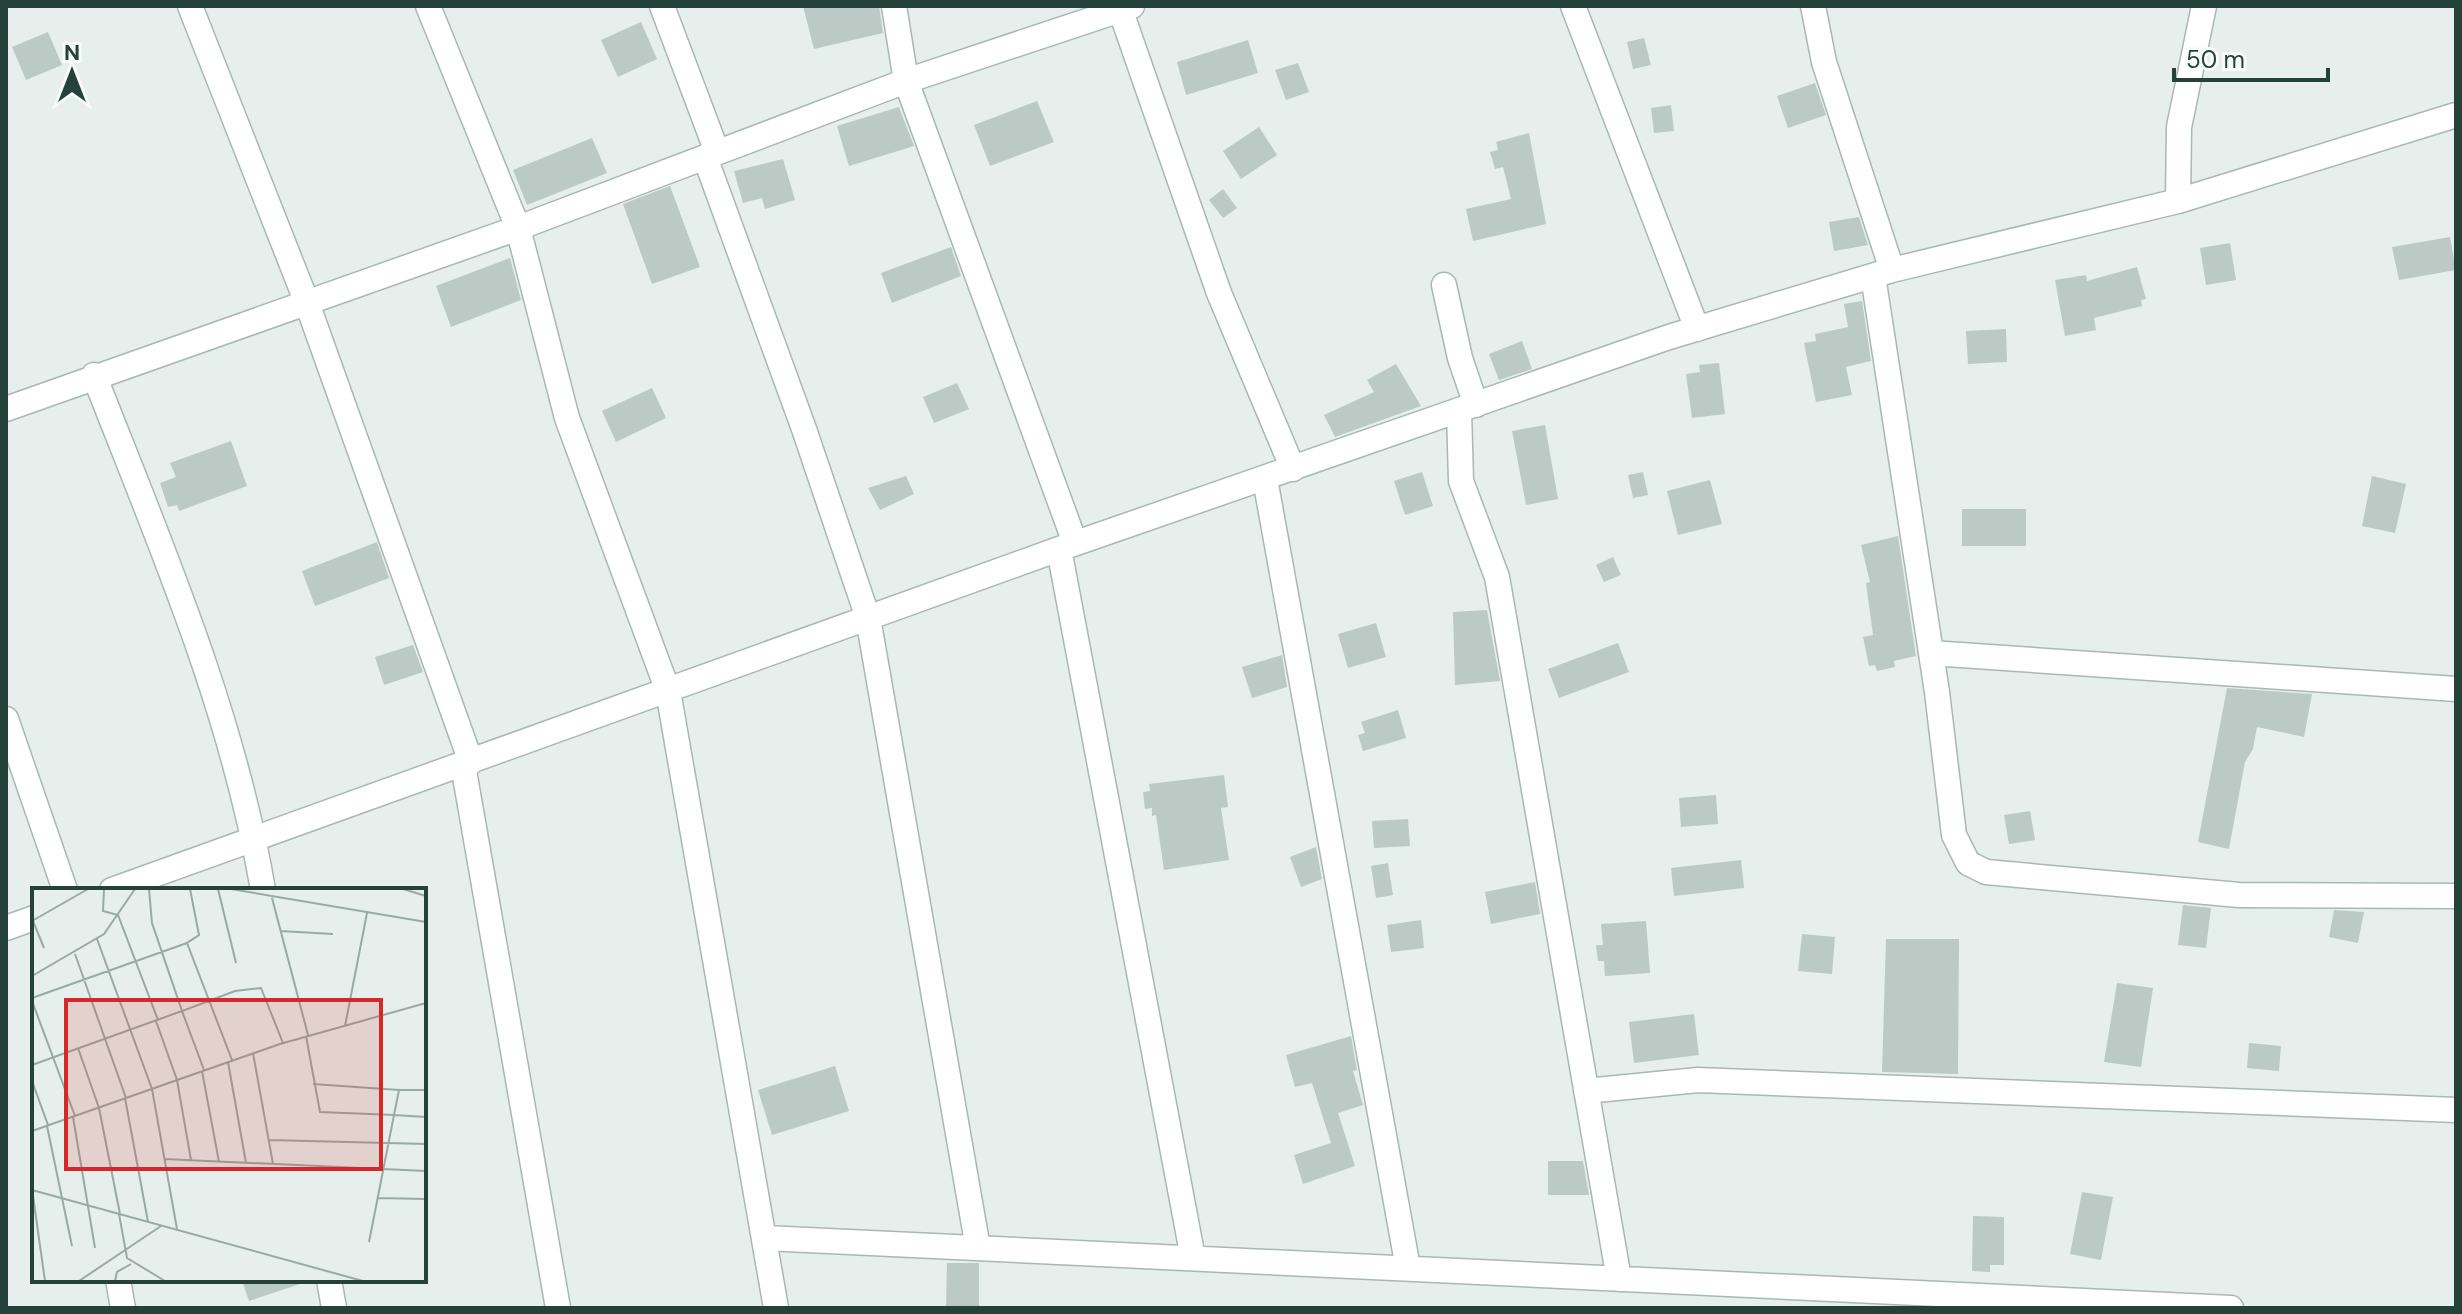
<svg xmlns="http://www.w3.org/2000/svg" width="2462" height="1314" viewBox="0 0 2462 1314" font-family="'DM Sans',sans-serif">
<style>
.building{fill:#bbcac4}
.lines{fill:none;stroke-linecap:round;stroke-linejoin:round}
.minor-casing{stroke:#a8b8b2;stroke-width:27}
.minor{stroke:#fff;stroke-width:24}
.inset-road{fill:none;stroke:#98aaa4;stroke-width:2}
.view{fill:#d62828;fill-opacity:0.15;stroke:#d62828;stroke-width:4}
.inset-edge{fill:none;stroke:#24423a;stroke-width:4}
</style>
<rect width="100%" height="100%" fill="#e6efeb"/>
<path class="building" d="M803,6H879L883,33L814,49Z
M641,22L657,59L618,77L601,40Z
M48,32L62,65L26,80L12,47Z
M1644,38L1651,65L1633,69L1627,42Z
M1248,40L1258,73L1186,95L1177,62Z
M1298,63L1309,92L1286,100L1275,70Z
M1815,83L1826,115L1788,128L1777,96Z
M1037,101L1054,142L990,166L974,125Z
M1671,105L1674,131L1654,133L1651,108Z
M899,107L914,146L849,166L837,126Z
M1259,127L1277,155L1241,179L1223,151Z
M1529,133L1546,224L1473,241L1466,209L1511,199L1503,167L1495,169L1490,152L1498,150L1496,142Z
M592,138L607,173L527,205L513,170Z
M783,159L795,200L765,209L762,198L743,203L734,171Z
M670,186L700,267L652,284L623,204Z
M1223,189L1237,208L1223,218L1209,200Z
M1859,217L1868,245L1834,251L1829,222Z
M2450,237L2456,270L2399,280L2392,247Z
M2230,243L2236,280L2206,285L2200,248Z
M951,247L961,276L892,303L881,273Z
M510,258L521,300L451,327L436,286Z
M2137,267L2146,299L2141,300L2142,306L2094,318L2096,330L2065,336L2055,280L2086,275L2087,281Z
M1862,301L1871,361L1846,367L1852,395L1816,402L1804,343L1816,341L1815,334L1848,327L1844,304Z
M2006,329L2007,362L1968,364L1966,331Z
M1522,341L1532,369L1499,380L1489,354Z
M1719,363L1725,414L1692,418L1686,374L1700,372L1699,365Z
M1396,364L1421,406L1335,437L1324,415L1374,392L1367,380Z
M957,383L969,409L934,423L923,397Z
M652,388L666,418L616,442L602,411Z
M1545,425L1558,499L1526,505L1512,431Z
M231,441L247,486L179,511L177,505L168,507L160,483L176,477L170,463Z
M1422,472L1433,506L1405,515L1394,481Z
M1643,472L1648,495L1633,498L1628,475Z
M906,476L914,494L880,510L868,488Z
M2372,476L2406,484L2395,533L2362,526Z
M1710,480L1722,524L1678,535L1667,491Z
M1962,509H2026V546H1962Z
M1898,536L1916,656L1894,661L1895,667L1877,671L1875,665L1869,666L1863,637L1873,635L1866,583L1870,582L1861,545Z
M377,542L389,578L315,606L302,571Z
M1613,557L1621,575L1604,582L1596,565Z
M1487,610L1500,681L1455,685L1453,612Z
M1376,623L1386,657L1348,668L1338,634Z
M1618,643L1629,672L1559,698L1548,669Z
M413,645L423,672L384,685L375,657Z
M1282,655L1287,687L1252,698L1242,667Z
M2227,688L2312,694L2304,737L2257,727L2253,749L2245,762L2229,849L2198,842Z
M1398,710L1406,738L1363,751L1358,735L1365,733L1361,722Z
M1224,775L1228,807L1221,808L1229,860L1164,870L1156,815L1152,816V808L1145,809L1143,792L1150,791L1149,784Z
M1716,795L1718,824L1681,827L1679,798Z
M2030,811L2035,840L2009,844L2004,815Z
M1408,819L1410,846L1374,848L1372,821Z
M1316,847L1322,879L1301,887L1290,857Z
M1741,860L1744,888L1674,896L1671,868Z
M1388,863L1393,895L1376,898L1371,866Z
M1535,882L1540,914L1491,924L1485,892Z
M2183,905L2211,908L2206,948L2178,945Z
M2334,910L2364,912L2358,943L2329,937Z
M1421,920L1424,948L1391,952L1387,925Z
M1646,921L1650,973L1605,976L1604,961H1598L1596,945H1603L1601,924Z
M1802,934L1835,937L1832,974L1798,971Z
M1886,939H1959L1958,1074L1882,1072Z
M2117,983L2153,988L2141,1067L2104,1062Z
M1694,1014L1699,1055L1634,1063L1629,1022Z
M1351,1036L1357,1070L1353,1071L1363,1105L1338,1113L1355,1166L1303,1184L1294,1155L1331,1143L1312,1083L1295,1087L1286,1055Z
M2249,1043L2281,1046L2279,1071L2247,1068Z
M835,1066L849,1111L772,1135L758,1090Z
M1548,1161H1583L1589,1195H1548Z
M2082,1192L2113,1197L2101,1260L2070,1254Z
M1973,1216L2004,1217V1265H1990V1272L1972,1271Z
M947,1263H979V1308H946Z
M242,1280H303V1283L249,1301Z"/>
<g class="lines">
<g class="minor-casing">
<path id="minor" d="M190,6L307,303L471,762
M428,6L518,228L567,418L668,691L776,1308
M662,6L717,152
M1119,6L1219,293L1293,469
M1573,6L1697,329
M1813,6L1824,62L1892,270
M705,157L804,429L868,618L978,1248
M2178,201L2179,127L2204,6
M1873,276L1937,692L1954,835L1968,863L1986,872L2239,895L2456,896
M1444,285L1460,358L1476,405
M94,375C160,544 233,711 263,890
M6,409L518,228L906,81L894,6
M1459,411L1461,481L1497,577L1619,1279
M1265,479L1408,1268
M1075,543L906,81L1132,6
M1059,549L1193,1258
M1931,653L2456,689
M6,719L65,890
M463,765L558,1308
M112,890L1059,549L1669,337L1892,270L2178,201L2456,115
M6,928L34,918
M1586,1091L1698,1080L2456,1110
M765,1238L2231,1308
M118,1280L123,1308
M329,1280L334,1308"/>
</g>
<use href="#minor" class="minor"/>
</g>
<g transform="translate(32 888)">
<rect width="394" height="394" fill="#e6efeb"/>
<path class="inset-road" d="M72,1L71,23L86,27L126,132M158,1L167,47L155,55L200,172M186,1L204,75M199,1L394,34M371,1L394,8M240,10L276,147M0,33L56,1M1,33L12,60M248,43L301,46M65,51L120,201L145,341M43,66L94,210M0,88L72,46L103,1M0,110L155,55M0,113L43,228M124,133L145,192L159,272M313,138L335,25M274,148L288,224L362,227L367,202H394M46,160L67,220L88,326M221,165L241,276M196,174L214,275M0,177L150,123L120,35L117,1M172,182L150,123L203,103L229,100L251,155M170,183L187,274M0,193L16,237M281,196L367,202M93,210L116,334M41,229L63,360M15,238L40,358M0,243L248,156L394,115M237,252L394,256M132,271L394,283M0,301L13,393M0,302L331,393M346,310L394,311M87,326L95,370L133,393M337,354L362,227L394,229M47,393L129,338M83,393L85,384L99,376"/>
<path class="view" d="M34,112H349V281H34Z"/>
<rect width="394" height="394" class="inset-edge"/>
</g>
<rect width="2462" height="1314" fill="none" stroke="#24423a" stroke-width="16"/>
<g transform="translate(72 72)" stroke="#f7fbf9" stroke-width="6" paint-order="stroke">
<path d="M0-6L14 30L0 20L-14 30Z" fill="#24423a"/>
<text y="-12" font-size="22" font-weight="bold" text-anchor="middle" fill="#24423a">N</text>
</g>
<path d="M2174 68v12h154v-12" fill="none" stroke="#24423a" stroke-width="4"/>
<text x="2186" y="68" font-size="24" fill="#24423a" stroke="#f7fbf9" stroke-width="6" paint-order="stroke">50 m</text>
</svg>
